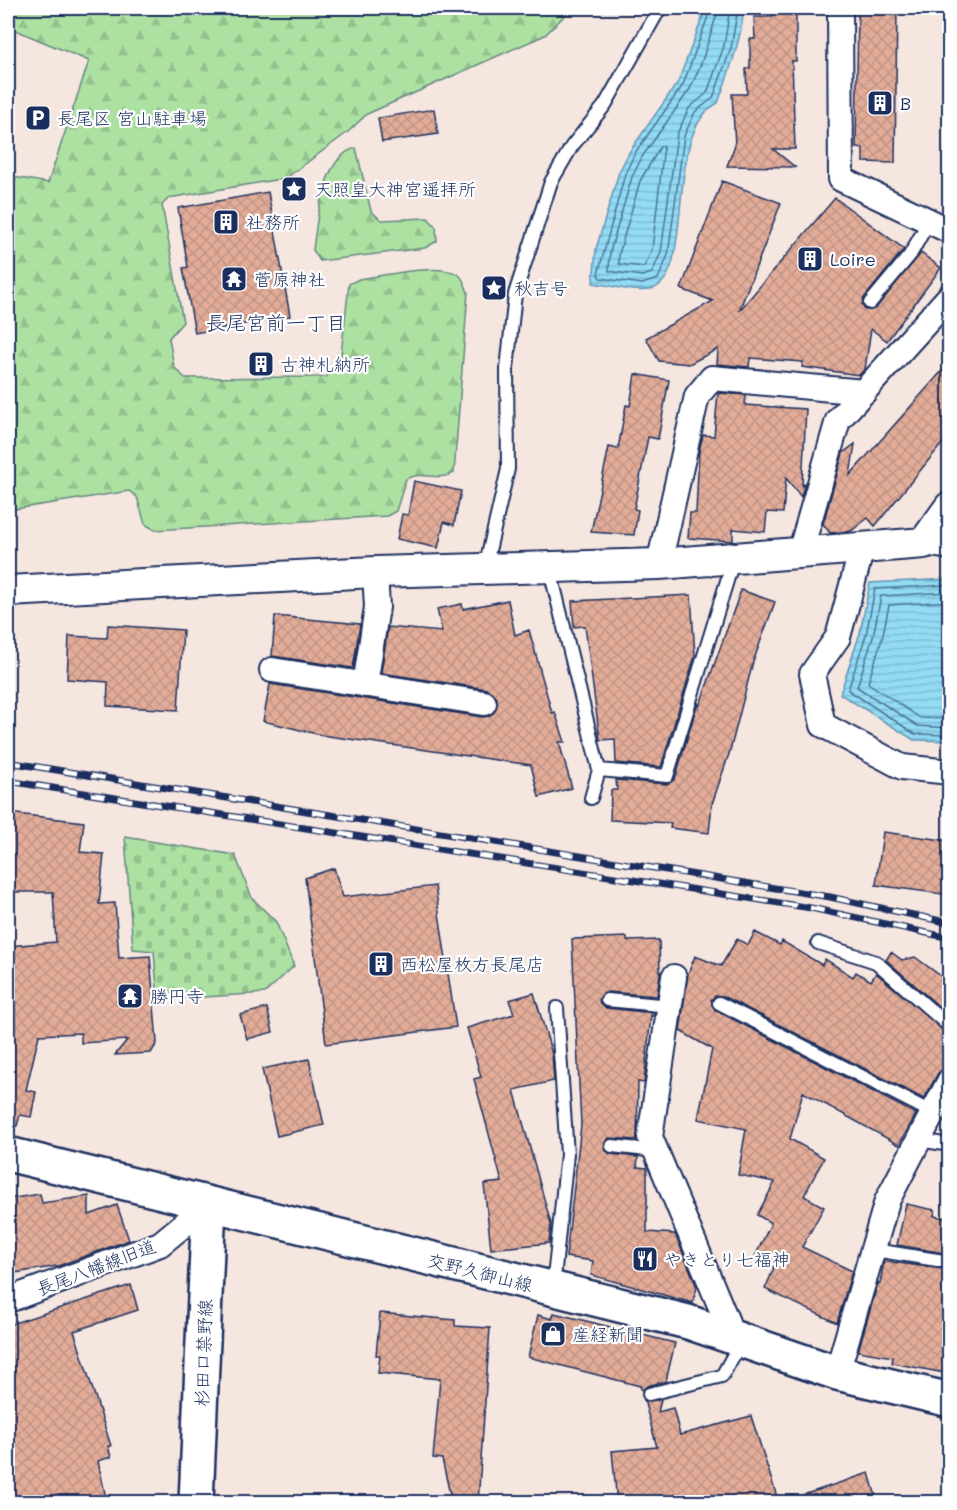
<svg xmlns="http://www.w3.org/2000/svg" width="957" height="1510" viewBox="0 0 957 1510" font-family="Mali,'Klee One',sans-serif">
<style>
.forest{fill:url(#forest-firs);stroke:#648880;stroke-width:1.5}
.cemetery{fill:url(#cemetery-stones);stroke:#648880;stroke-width:1.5}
.water{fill:url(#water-rules);stroke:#6296b7;stroke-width:1.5}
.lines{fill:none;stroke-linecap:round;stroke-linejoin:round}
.shore{stroke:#4b749a;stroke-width:1.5}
.building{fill:url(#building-cross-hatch);stroke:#1b2f5e;stroke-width:1.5}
.service-casing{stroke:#1b2f5e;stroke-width:16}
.minor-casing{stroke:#1b2f5e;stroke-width:28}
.tertiary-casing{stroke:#1b2f5e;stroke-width:34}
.secondary-casing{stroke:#1b2f5e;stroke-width:38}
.service{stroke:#fff;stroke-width:12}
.minor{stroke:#fff;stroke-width:24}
.tertiary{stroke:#fff;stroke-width:30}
.secondary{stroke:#fff;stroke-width:33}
.rail-casing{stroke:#1b2f5e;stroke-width:7}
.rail{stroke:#fff;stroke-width:4.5;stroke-dasharray:14;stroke-linecap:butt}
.labels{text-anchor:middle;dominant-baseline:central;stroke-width:4.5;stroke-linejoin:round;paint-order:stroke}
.poi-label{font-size:18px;fill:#1b2f5e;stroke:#fff;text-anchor:start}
.street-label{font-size:18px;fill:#1b2f5e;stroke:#fff}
.neighbourhood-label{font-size:20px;fill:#1b2f5e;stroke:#fff}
</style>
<defs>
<pattern id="forest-firs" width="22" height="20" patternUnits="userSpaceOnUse" patternTransform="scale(1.5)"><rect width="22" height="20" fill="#ade1a2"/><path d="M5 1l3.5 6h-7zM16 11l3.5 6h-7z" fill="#94c18e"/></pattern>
<pattern id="cemetery-stones" width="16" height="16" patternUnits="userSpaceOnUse" patternTransform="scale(1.5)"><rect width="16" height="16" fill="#ade1a2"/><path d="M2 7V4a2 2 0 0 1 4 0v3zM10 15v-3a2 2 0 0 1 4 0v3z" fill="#94c18e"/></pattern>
<pattern id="water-rules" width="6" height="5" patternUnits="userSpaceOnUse" patternTransform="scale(1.5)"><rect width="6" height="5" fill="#92dbf3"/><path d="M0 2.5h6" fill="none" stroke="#7dbcd3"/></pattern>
<pattern id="building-cross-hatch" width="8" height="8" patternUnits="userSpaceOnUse" patternTransform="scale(1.5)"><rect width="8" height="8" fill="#e2ac98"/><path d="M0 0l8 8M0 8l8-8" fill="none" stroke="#c19485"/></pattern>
</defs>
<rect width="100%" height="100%" fill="#f6e6e0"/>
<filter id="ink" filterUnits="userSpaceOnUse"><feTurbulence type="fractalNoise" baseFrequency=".0167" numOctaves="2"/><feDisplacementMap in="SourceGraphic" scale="12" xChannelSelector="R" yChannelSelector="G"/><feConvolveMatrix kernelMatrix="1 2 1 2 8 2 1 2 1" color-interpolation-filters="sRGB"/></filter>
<g filter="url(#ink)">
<path class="forest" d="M8,8H572L545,35L367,114L348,132L286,178L169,198L162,205L183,322L169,338L174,367L185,378L326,377L340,363L349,284L359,279C382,276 440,262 459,275C464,279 465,286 468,292L454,473C438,482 422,470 406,479L396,511L387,516L155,530L145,524L137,497L129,491L8,510V176L48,183L89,61L8,27Z
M356,148L371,211L381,220L428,218L436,227L437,241L425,248L320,261L313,250C317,221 322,156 356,148Z"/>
<path class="cemetery" d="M125,837L235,855L252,898L276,922L294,966L265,993L158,1000L154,951L133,949Z"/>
<path class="water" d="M706,8H744C741,41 729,72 718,103C662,130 697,276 652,289C635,294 611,285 593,283L596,249L619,172L630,151L678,82Z
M949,579V741L914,740L840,694L860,633L870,583Z"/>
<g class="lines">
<path class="shore" d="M711,8L683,85L635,153L625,174L598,274L600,278L642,284L658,279L668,255L684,136L695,112L713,98L731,48L738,8
M719,8L701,64L690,89L642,157L632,177L610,252L609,271L642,276L652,273L661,252L677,134L689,108L707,93L724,46L730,8
M664,146L652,250L644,267L619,264V254L640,181L660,147Z
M950,585L875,589L866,635L848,690L915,734L950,735
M950,592L881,596L873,637L857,687L918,726L950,728
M950,601L889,605L882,639L868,683L920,718L950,719"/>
</g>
<path class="building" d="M772,8H796V61H792L795,149H773L795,167L727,166L735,145L732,94H747L746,69L750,68V39H755L754,17H772Z
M858,8H897L895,163L863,162V148H856Z
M434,109L438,134L382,142L378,118Z
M722,181L781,203L739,311L835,198L904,249L864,298L862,305L865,310L876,308L921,253L941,268L887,341L871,329L865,369L859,375L802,367L803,362L750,358L749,367L717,364L718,349L689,364L659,361L646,338L713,301L681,289Z
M268,192L290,316L195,333L183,268L188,267L178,208Z
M950,362V434L875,526L868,518L851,531L830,533L823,524L843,453L855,444L850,475Z
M635,374L669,380L658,439L648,437L634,509L638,510L634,535L591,532L609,447L618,449L626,405L630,406Z
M718,393L746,395L745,405L806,409L802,486L805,483L801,497L786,478L783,513L767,512L765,532L733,529V541L688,538L690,513H696L699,451L703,435L714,436Z
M414,481L461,491L454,525L444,522L438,548L397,539L402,514L408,515Z
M741,590L775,602L753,662L730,751L712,804L709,833L670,828L671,823L610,820L611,790H617L616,780L666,784L675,779L698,702L699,707Z
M691,595L695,656L661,767L616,763L615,739L600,740L585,626L574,627L572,601Z
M508,600L515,635L529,630L552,713L555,712L565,742H559L572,788L539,797L531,765L321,735L263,721L270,684L482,717L490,716L495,711L497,698L487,689L381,673L388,627L442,632L437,609L462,604L463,609Z
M275,616L360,624L353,668L272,656Z
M108,625L183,630L178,710L107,706L108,682L67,679L69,636L107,638Z
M8,813L84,822L80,852L104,854L99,904L115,903L119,958L150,956L157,1043L151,1053L115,1055L127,1040L81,1043V1033L39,1035L26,1090L36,1092L31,1117L20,1115L17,1126L8,1125V946L56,942L53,892H8Z
M883,832L950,841V895L876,885Z
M334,868L343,897L435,886L456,1027L326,1044L305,878Z
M755,932L780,945L782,941L822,965L825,959L853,977L856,972L871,981L876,973L950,1035V1066L938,1073L924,1099L723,996H715L711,1000L715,1010L916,1114L899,1145L803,1092L790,1139L824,1158L804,1196L824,1207L802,1247L852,1271L837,1323L765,1289L774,1268L754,1259L771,1223L757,1215L775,1182L738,1175L746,1129L698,1119L712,1049L680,1031L688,974L695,956L721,966L737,939L748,945Z
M627,937V941L659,940L660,974L657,996L608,992L599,999L600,1004L606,1008L654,1013V1017L651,1015L644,1083L638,1082L637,1140L609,1138L605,1142L604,1149L610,1154L638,1157L637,1167L647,1168V1232L675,1234L697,1287L693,1303L591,1275L593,1261L566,1257L581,1125L572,939Z
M891,952L902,960L915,957L950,983V1016L886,960Z
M534,993L552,1054L554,1081L514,1090L551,1224L549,1243L491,1249L484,1184L502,1182L474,1079L481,1077L467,1028L514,1014L509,1000Z
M267,1008L273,1032L247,1039L240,1015Z
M309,1059L324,1125L277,1136L262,1069Z
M40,1194L42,1203L89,1196V1215L117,1205L129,1240L58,1266L8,1274V1199Z
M906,1204L935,1210L934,1216L950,1219V1254L897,1245Z
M884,1261L950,1270V1374L892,1363L893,1357L858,1351L878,1283L880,1284Z
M131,1285L138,1310L74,1331L111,1446H108L111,1457L98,1461L107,1503H8V1325Z
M380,1313L455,1320V1326L490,1328L478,1503H452L442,1459L433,1458L440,1379L378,1373L380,1355H376Z
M554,1313L675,1343L666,1381L647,1386L642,1391L640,1386L528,1357L538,1315L552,1319Z
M644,1400H661L658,1412L673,1408L680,1435L751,1416L779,1503H617L612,1451L657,1447Z
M869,1473L878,1503H795L794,1498Z"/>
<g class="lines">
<g class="service-casing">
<path id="service" d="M870,303L910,255L929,221
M549,566L599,770L591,798
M485,568L508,469L507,369L515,294L551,182L572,146L605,105L660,8
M599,770L667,776L734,558
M818,943L876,962L950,1027
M607,1000L670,1006
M719,1003L933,1113
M919,1140L950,1145
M612,1146L656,1151
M874,1250L950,1262
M553,1288L567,1154L557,1008
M649,1394L722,1376L742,1340"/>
</g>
<g class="minor-casing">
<path id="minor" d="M840,8L841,179L950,231
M924,543L950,547
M862,548L838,637L812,674L823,725L902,767L950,772
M800,553L838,420L950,296
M659,564L697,396L712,378L864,392
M272,670L484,703
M365,685L377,607L375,572
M674,977L650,1137L727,1322L729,1335
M8,1300L160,1244L209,1204
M837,1373L887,1201L950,1080"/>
</g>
<g class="tertiary-casing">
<path id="tertiary" d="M8,591L375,572L659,564L924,543L950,507"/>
</g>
<g class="secondary-casing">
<path id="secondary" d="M8,1154L688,1322L837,1373L950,1400
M196,1502L209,1204"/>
</g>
<use href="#service" class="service"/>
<use href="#minor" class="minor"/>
<use href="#tertiary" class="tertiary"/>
<use href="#secondary" class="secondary"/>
<g class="rail-casing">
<path id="rail" d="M8,762L830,897L950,923
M8,781L811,908L950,938"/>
</g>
<use href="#rail" class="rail"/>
</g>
</g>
<defs>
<g id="building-square" transform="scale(1.35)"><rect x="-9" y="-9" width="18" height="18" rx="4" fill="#1b2f5e" stroke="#fff"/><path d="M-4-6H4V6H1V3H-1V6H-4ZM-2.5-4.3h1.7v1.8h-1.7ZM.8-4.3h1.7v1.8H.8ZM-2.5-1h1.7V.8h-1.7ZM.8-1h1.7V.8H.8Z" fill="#fff"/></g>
<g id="parking-square" transform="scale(1.35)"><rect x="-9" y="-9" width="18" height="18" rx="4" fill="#1b2f5e" stroke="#fff"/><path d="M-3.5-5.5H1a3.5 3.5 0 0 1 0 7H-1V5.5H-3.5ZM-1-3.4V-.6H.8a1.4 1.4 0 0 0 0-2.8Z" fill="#fff"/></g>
<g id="sight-square" transform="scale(1.35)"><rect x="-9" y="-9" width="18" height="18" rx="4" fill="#1b2f5e" stroke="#fff"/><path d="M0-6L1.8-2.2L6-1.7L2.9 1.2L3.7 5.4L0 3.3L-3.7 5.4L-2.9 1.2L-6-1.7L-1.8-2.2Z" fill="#fff"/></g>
<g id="temple-square" transform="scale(1.35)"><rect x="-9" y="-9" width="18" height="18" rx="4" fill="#1b2f5e" stroke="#fff"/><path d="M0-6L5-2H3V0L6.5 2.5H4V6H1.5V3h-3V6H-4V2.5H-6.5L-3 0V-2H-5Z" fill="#fff"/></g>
<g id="restaurant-square" transform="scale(1.35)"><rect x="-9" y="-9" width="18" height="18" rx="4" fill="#1b2f5e" stroke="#fff"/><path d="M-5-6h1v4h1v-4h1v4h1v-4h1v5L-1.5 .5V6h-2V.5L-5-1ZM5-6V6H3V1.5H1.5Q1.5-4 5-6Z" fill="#fff"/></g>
<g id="shop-square" transform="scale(1.35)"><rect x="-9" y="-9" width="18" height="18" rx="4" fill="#1b2f5e" stroke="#fff"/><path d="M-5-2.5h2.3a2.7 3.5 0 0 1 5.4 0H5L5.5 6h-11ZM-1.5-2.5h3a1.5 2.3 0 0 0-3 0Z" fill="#fff"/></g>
</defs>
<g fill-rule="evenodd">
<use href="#building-square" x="880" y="103"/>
<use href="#parking-square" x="38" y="118"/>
<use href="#sight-square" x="294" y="189"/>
<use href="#building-square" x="226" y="222"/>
<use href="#building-square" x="810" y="259"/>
<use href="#temple-square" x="234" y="279"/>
<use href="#sight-square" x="494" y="288"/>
<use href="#building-square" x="261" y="364"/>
<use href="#building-square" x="381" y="964"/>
<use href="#temple-square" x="130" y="996"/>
<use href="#restaurant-square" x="645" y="1259"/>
<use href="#shop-square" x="553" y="1334"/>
</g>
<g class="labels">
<g class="poi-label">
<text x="900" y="103">B</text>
<text x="57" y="118">長尾区 宮山駐車場</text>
<text x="314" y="189">天照皇大神宮遥拝所</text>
<text x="246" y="222">社務所</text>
<text x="830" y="259">Loire</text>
<text x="254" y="279">菅原神社</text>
<text x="514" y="288">秋吉号</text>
<text x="280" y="364">古神札納所</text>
<text x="400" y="964">西松屋枚方長尾店</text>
<text x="150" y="996">勝円寺</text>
<text x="664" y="1259">やきとり七福神</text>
<text x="572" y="1334">産経新聞</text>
</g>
<g class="street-label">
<text transform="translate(96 1267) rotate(-21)">長尾八幡線旧道</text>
<text transform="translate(480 1272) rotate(14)">交野久御山線</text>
<text transform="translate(203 1353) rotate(-88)">杉田口禁野線</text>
</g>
<g class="neighbourhood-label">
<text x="276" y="322">長尾宮前一丁目</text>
</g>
</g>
<rect width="957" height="1510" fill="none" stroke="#fff" stroke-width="30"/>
<rect x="15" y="15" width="927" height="1480" fill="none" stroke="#1b2f5e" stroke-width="2" filter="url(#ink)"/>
</svg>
